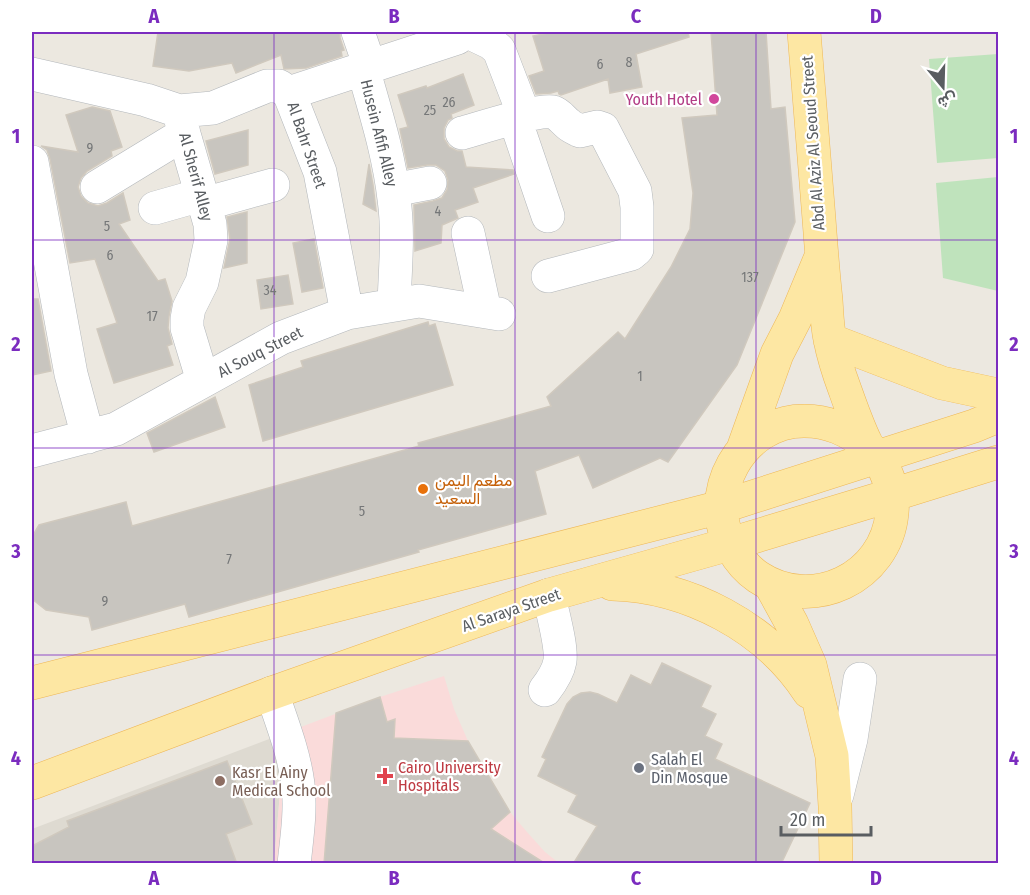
<svg xmlns="http://www.w3.org/2000/svg" width="1030" height="895" viewBox="0 0 1030 895" font-family="'Fira Sans Condensed',Vazirmatn,sans-serif">
<style>
.education{fill:#dedad1}
.medical{fill:#fadbda}
.green{fill:#bfe3bc}
.building{fill:#c8c5bf;stroke:#d0c9be;stroke-width:1.5}
.lines{fill:none;stroke-linecap:round;stroke-linejoin:round}
.minor-casing{stroke:#b3b7bb;stroke-width:34}
.major-casing{stroke:#eeb756;stroke-width:34}
.minor{stroke:#fff;stroke-width:33}
.major{stroke:#fde7a3;stroke-width:33}
.grid{fill:none;stroke:#7b2cbf;stroke-width:1.5;stroke-opacity:0.55}
.hotel-dot{fill:#d1479c;stroke:#fff;stroke-width:2}
.food-dot{fill:#e8710a;stroke:#fff;stroke-width:2}
.worship-dot{fill:#6b7280;stroke:#fff;stroke-width:2}
.health-dot{fill:#e0444e;stroke:#fff;stroke-width:2}
.education-dot{fill:#8d6e63;stroke:#fff;stroke-width:2}
.labels{text-anchor:middle;dominant-baseline:central;stroke-width:4.5;stroke-linejoin:round;paint-order:stroke}
.number-label{font-size:14px;fill:#757778}
.hotel-label{font-size:16px;fill:#b23c85;stroke:#fff;text-anchor:end}
.street-label{font-size:16px;fill:#595d61;stroke:#fff}
.food-label{font-size:16px;fill:#c56008;stroke:#fff;text-anchor:start}
.worship-label{font-size:16px;fill:#5b616d;stroke:#fff;text-anchor:start}
.health-label{font-size:16px;fill:#be3a42;stroke:#fff;text-anchor:start}
.education-label{font-size:16px;fill:#785e54;stroke:#fff;text-anchor:start}
.neatline{fill:none;stroke:#7b2cbf;stroke-width:2}
.grid-label{font-size:20px;text-anchor:middle;font-weight:bold;fill:#7b2cbf}
</style>
<rect width="100%" height="100%" fill="#ece8e0"/>
<path class="education" d="M285,733L274,863L32,864V829Z"/>
<path class="medical" d="M444,676L454,709L468,741L510,812L527,832L545,852L559,863L274,864L285,733L380,697Z"/>
<path class="green" d="M998,54V158L937,163L929,59Z
M998,177V291L943,278L936,183Z"/>
<path class="building" d="M158,32H340V38L344,50L341,51L342,56L306,68L284,69L281,55L236,73L232,63L189,71L153,66Z
M553,32H688L689,37L636,54L642,87L610,93L608,79L561,95L559,94L558,91L551,93L536,94L529,76L544,71L533,36Z
M711,32H766L771,109L785,107L795,222L737,365L668,462L660,458L593,488L579,455L535,471L546,514L418,550L419,552L189,617L185,604L92,630L89,617L46,610L32,599V537L39,525L126,502L132,526L419,446L418,443L551,406L547,397L618,332L625,339L671,267L690,229L693,193L682,118L717,115Z
M463,74L474,105L451,114L452,118L448,120L444,128V139L449,147L457,151H462L466,167L513,170L514,174L473,188L478,202L455,210L458,218L442,225L441,243L415,251L414,205L433,201L442,198L447,190L448,180L445,171L436,165H427L408,168L400,129L408,127L398,95L426,86L427,88Z
M92,107L110,111L122,147L111,151L112,156L87,171L81,178L78,187L81,196L88,203L98,206L107,203L123,193L130,220L119,224L158,281L165,279L172,301L169,316L168,328L172,344L167,346L173,365L114,383L97,329L117,323L95,259L70,263L50,159L47,150L41,146L78,152L66,115Z
M248,130V165L215,174L206,141Z
M369,164L373,185L376,211L363,204Z
M247,212V263L224,268L230,239L227,217Z
M314,239L323,288L302,292L293,243Z
M288,275L293,304L261,309L257,280Z
M32,299H38L51,371L32,375Z
M428,322L429,326L435,324L453,385L263,441L249,385L303,367L301,361Z
M215,397L225,427L154,452L147,433Z
M662,663L711,686L701,707L716,714L705,736L722,744L715,759L810,803L781,864H573L597,826L568,812L577,795L538,776L546,759L542,757L567,704L573,697L581,693L590,692L598,694L617,703L631,675L651,685Z
M380,697L387,722L395,719L394,738L468,741L510,812L491,829L546,864H324L336,713Z
M227,761L252,824L226,834L237,864H32V846L69,827L67,821Z"/>
<g class="lines">
<g class="minor-casing">
<path id="minor" d="M358,32L370,67
M468,32L491,43L499,50L524,115
M363,68C375,111 389,154 394,199C399,234 395,270 394,305
M32,74L146,100L179,111L213,108L267,86H279L289,93
M289,93L320,172L347,313
M289,93L457,38L466,32
M179,111L184,134L210,224L211,240L202,282L189,308L187,319V328L203,381
M515,119L548,216
M462,133C477,129 542,108 553,112C559,114 563,120 568,124C571,127 576,129 580,131L597,127L603,129L635,191L637,207V249L631,254L548,276
M32,162L71,374L88,437
M97,187L184,134
M393,190L430,183
M204,204L273,185
M155,208L201,195
M468,233L485,311
M32,451L116,429L281,338L347,313L419,301L499,314
M545,690C552,681 558,672 560,661C562,645 552,612 549,595
M272,693C282,723 294,753 298,784C301,810 297,837 294,864
M837,795L851,739L860,679"/>
</g>
<g class="major-casing">
<path id="major" d="M804,32C809,94 814,156 819,219C821,246 823,273 826,300C827,313 827,326 830,339C833,355 839,374 845,390C851,407 858,427 866,443C869,449 874,453 878,458C889,474 894,494 892,513C886,578 812,613 758,577C748,570 739,560 733,549C700,495 742,420 805,421C829,421 848,430 867,445
M830,340L942,383L998,395
M743,449L777,354L795,319L820,259
M612,584C688,586 767,627 809,692
M770,584L792,624L810,665L832,756L835,806L836,864
M32,683L721,507L974,426L998,416
M32,783L272,693L549,595L730,544L892,495L998,462"/>
</g>
<use href="#minor" class="minor"/>
<use href="#major" class="major"/>
</g>
<path class="grid" d="M274,32V864M515,32V864M756,32V864M32,240H998M32,448H998M32,655H998"/>
<circle class="hotel-dot" cx="714" cy="99" r="6"/>
<circle class="food-dot" cx="423" cy="489" r="6"/>
<circle class="worship-dot" cx="639" cy="768" r="6"/>
<path class="health-dot" d="M382 767h6v6h6v6h-6v6h-6v-6h-6v-6h6z"/>
<circle class="education-dot" cx="220" cy="781" r="6"/>
<g class="labels">
<g class="number-label">
<text x="629" y="62">8</text>
<text x="600" y="64">6</text>
<text x="449" y="102">26</text>
<text x="430" y="110">25</text>
<text x="90" y="148">9</text>
<text x="438" y="211">4</text>
<text x="107" y="226">5</text>
<text x="110" y="255">6</text>
<text x="750" y="277">137</text>
<text x="270" y="290">34</text>
<text x="152" y="316">17</text>
<text x="640" y="376">1</text>
<text x="362" y="511">5</text>
<text x="229" y="559">7</text>
<text x="105" y="601">9</text>
</g>
<g class="hotel-label">
<text x="702" y="99">Youth Hotel</text>
</g>
<g class="street-label">
<text transform="translate(379 133) rotate(76)">Husein Afifi Alley</text>
<text transform="translate(813 143) rotate(-94)">Abd Al Aziz Al Seoud Street</text>
<text transform="translate(307 145) rotate(71)">Al Bahr Street</text>
<text transform="translate(196 177) rotate(75)">Al Sherif Alley</text>
<text transform="translate(260 352) rotate(-27)">Al Souq Street</text>
<text transform="translate(511 610) rotate(-19)">Al Saraya Street</text>
</g>
<g class="food-label">
<text x="435" y="480">مطعم اليمن<tspan x="435" dy="18">السعيد</tspan></text>
</g>
<g class="worship-label">
<text x="651" y="759">Salah El<tspan x="651" dy="18">Din Mosque</tspan></text>
</g>
<g class="health-label">
<text x="398" y="767">Cairo University<tspan x="398" dy="18">Hospitals</tspan></text>
</g>
<g class="education-label">
<text x="232" y="772">Kasr El Ainy<tspan x="232" dy="18">Medical School</tspan></text>
</g>
</g>
<rect width="1030" height="895" fill="none" stroke="#ffffff" stroke-width="66"/>
<g transform="translate(943 87) rotate(161)" stroke="#ffffff" stroke-width="4.5" paint-order="stroke">
<path d="M0-4.5L10 22L0 15L-10 22Z" fill="#595d61"/>
<text y="-9" font-size="16" font-weight="bold" text-anchor="middle" fill="#595d61">ش</text>
</g>
<path d="M781 826v9h90v-9" fill="none" stroke="#595d61" stroke-width="3"/>
<text x="790" y="826" font-size="18" fill="#595d61" stroke="#ffffff" stroke-width="4.5" paint-order="stroke">20 m</text>
<rect x="33" y="33" width="964" height="829" class="neatline"/>
<g class="grid-label">
<text x="154" y="23">A</text>
<text x="394" y="23">B</text>
<text x="636" y="23">C</text>
<text x="876" y="23">D</text>
<text x="16" y="143">1</text>
<text x="1014" y="143">1</text>
<text x="16" y="351">2</text>
<text x="1014" y="351">2</text>
<text x="16" y="558">3</text>
<text x="1014" y="558">3</text>
<text x="16" y="765">4</text>
<text x="1014" y="765">4</text>
<text x="154" y="885">A</text>
<text x="394" y="885">B</text>
<text x="636" y="885">C</text>
<text x="876" y="885">D</text>
</g>
</svg>
